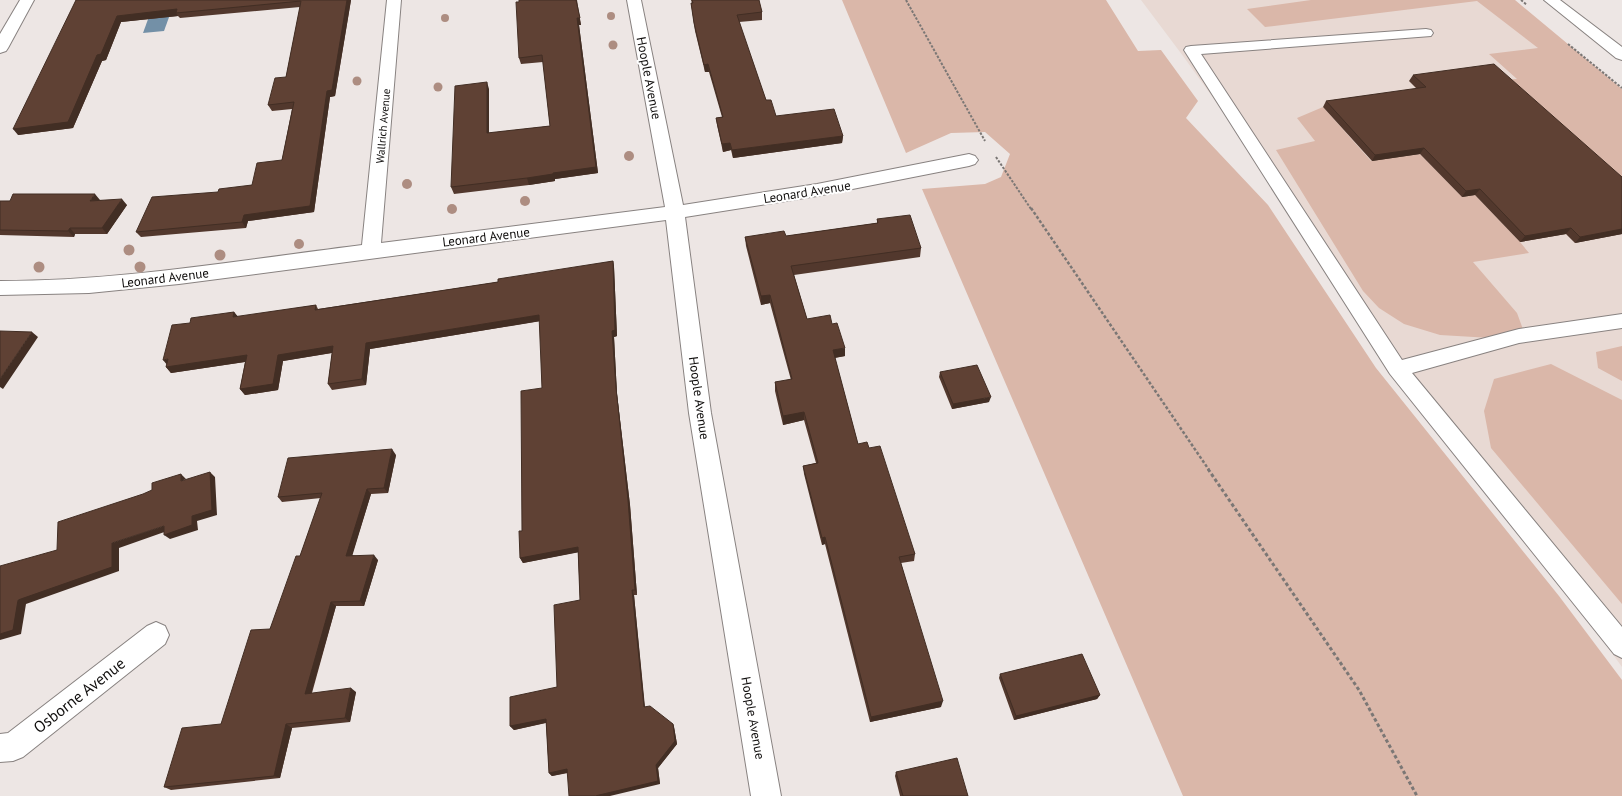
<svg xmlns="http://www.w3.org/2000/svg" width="1622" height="796" viewBox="0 0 1622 796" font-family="'PT Sans',sans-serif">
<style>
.built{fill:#e8d9d3}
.green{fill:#dab7a9}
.water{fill:#7390a7}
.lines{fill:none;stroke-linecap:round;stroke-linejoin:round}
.lane-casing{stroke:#888280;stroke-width:2}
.street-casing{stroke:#888280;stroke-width:2}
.path-far2{stroke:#7b7775;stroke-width:2;stroke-dasharray:2.5 1.5;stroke-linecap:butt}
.path-far1{stroke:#7b7775;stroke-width:2.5;stroke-dasharray:3 2;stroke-linecap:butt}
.path{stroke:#7b7775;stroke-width:3;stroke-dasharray:3.5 2.5;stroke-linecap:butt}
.lane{fill:#fff;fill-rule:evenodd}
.street{fill:#fff;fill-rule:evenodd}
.tree{fill:#ad8d81}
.wall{fill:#52382d}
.shaded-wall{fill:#422e24}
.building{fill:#5f4134;stroke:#422e24}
.labels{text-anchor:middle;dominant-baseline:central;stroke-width:4;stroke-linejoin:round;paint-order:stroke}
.far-street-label{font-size:11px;fill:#100e0d;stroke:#fff}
.street-label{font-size:13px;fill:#100e0d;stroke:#fff}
.near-street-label{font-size:16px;fill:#100e0d;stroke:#fff}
</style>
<rect width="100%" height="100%" fill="#ede6e4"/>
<path class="built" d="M1141,0H1512L1622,90V667L1183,56Z"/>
<path class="green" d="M842,0H1106L1138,51L1161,50L1198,101L1186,118L1268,205L1376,368L1559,596L1622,680V796H1183L922,189L985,184L1001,177L1010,154L985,132L951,133L906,153Z
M1311,0H1515L1622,89V188L1501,80L1517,79L1489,54L1538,48L1477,1L1265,27L1247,9Z
M1323,107L1371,161L1420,154L1462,197L1475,195L1520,242L1529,253L1473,262L1517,313L1524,332L1491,338L1440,335L1404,324L1379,308L1363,291L1276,150L1315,141L1297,118Z
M1622,346V381L1598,368L1596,352Z
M1551,364L1622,400V604L1491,448L1484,411L1494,379Z"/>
<path class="water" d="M172,9L164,31L143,33L151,11Z"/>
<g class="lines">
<g class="lane-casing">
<path id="lane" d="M1426,29L1431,30L1433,33L1431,36L1201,54L1402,360L1519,329L1622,314V328L1519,343L1412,373L1622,627V658L1614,654L1390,374L1184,50L1186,47L1191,46Z"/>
</g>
<g class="street-casing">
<path id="street" d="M20,0H34L8,48L6,51L0,53V34Z
M387,0H401L381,243L665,207L627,0H641L683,205L817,184L969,154L975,156L978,160L975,164L969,166L817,196L685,217L711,413L781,796H751L689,413L666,220L179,284L89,293L0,295V281C122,281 241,260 362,245Z
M1544,0H1560L1622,47V60L1616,58Z
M156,622L165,626L169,635L165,644L23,757L13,761L0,762V734L8,733L147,626Z"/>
</g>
<path class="path-far2" d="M906,0L985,141
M1521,0L1527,5
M1568,44L1622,88
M996,157L1031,209"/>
<path class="path-far1" d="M1031,208L1209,470"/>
<path class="path" d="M1208,469L1359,690L1417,796"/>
<use href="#lane" class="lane"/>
<use href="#street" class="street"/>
</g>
<g class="tree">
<circle cx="611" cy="16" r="4"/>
<circle cx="445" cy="18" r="4"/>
<circle cx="613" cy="45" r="4.5"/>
<circle cx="357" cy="81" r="4.5"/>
<circle cx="438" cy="87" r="4.5"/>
<circle cx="629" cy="156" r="5"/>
<circle cx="407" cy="184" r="5"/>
<circle cx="525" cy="201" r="5"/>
<circle cx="452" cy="209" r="5"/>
<circle cx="299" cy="244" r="5"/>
<circle cx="129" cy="250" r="5.5"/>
<circle cx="220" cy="255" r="5.5"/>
<circle cx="39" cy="267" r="5.5"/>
<circle cx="140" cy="267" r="5.5"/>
</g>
<path class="wall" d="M76,0H351L335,96L330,97L314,212L248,221L246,228L141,237L136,232L218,192L252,185L282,160L292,109L272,111L268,105L286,77L300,7L180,18L178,16L121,22L106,60L102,61L73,128L18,135Z
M519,0H577L581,25H579L598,173L555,179V181L529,185L454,194L451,187L489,89V133L550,126L543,62L521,64L519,58Z
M691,0H759L762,12V20L739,22L766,100L776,116L843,136L842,143L733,158L731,150L723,152L717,125L716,118L722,117L709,72H705L695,31L691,3H692Z
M1413,75L1622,177V234L1575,243L1566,234L1520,242L1475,195L1462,197L1420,154L1372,161L1323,107L1326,101L1417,89L1409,81Z
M100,200L127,205L107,234H75L74,237L0,235V201Z
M877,219L921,248L920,257L794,275L807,319L832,324L845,356L835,358L858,444L869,448L915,554L914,561L901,563L941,707L870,722L825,544L822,545L804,474L803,466L816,463L804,420L783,425L775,391V382L791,380L770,303L761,305L746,246L745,237L786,236L877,223Z
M613,261L614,267L617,336L614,337L617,394L630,505L637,595H634L645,707L673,724L674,727L677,744L658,768L660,784L568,773L552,776L549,773L546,723L514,730L510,726L557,687L580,600L578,552L523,563L520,558L522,531L542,388L540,321L370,349L366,385L332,390L328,384L332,353L283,361L278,390L245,395L240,389L245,362L171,373L166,367L190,323L234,312L238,317L316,305L318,309L498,282Z
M940,372L989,402L952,409L939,377Z
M396,455L388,493L371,494L352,555L378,560L364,606H336L312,693L356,692L350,722L292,728L280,778L171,790L164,787L221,724L270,629L300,556L321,498L282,502L278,497Z
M1000,674L1100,695L1097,699L1014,720L999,678Z
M896,772L968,796H900L895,776Z"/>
<path class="shaded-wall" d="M347,0H351L335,96L330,97L314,212L248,221L246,228L242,222L244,215L310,206L327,91Z
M576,0L581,25H579L598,173L555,179V181L529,185L527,178L553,173L577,18Z
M177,9L176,13L178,16L121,22L106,60L102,61L73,128L18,135L13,129L97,55L117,16Z
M708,64L709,72H705L704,65Z
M487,82L489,89V140L487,133Z
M843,136L842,143L733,158L732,150Z
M730,143L731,150L723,152L722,144Z
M1424,148L1420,154L1372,161L1375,155Z
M1480,189L1475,195L1462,197L1466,191Z
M95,194L100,200L90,201Z
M122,199L127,205L107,234L102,228Z
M70,228L75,234L74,237L68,231Z
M1571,228L1566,234L1520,242L1525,236Z
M1622,229V234L1575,243L1580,237Z
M613,261L614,267L617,336L614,337L617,394L630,505L637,595L635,590L616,388L612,331Z
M770,295V303L761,305V296Z
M234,312L239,318L233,317Z
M539,315L541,321L370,349L366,385L362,379L366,343Z
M32,332L38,337L3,389L0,387V379Z
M333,346L337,352L283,361L278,390L245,395L240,389L278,355Z
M845,348V356L833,358V350Z
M247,355L251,361L171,373L166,367Z
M168,359V366L163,360Z
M991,397L989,402L952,409L953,404Z
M804,412V420L783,425V416Z
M392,449L396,455L388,493L384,488Z
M210,472L215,477L217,515L197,521L198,530L170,539L164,535L192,516Z
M181,474L186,479L181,481Z
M367,489L371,494L351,560L346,556Z
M164,526L170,530L119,548V571L26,604L21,634L0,640V634L18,600L112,543Z
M825,537V544L822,545V538Z
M578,547L580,552L523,563L520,558Z
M374,555L378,560L364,606L360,601Z
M632,590L634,595L645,711L644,707Z
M331,602L336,606L310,697L305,694Z
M351,688L356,692L350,722L345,718Z
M1100,695L1097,699L1014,720L1016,716Z
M943,701L941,707L870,722L871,717Z
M546,719L549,722L514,730L510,726Z
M286,724L292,728L280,778L274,776Z
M673,724L674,727L677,744L658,768L660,784L610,796H595L656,765Z
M567,769L570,772L552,776L549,773Z"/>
<path class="building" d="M76,0H347L332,90L327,91L310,206L244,215L242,222L136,232L152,197L218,192L219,189L252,185L257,163L282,160L294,102L268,105L275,78L286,77L301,1L176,13L177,9L117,16L101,54L97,55L68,122L13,129Z
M519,0H576L580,18H577L596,167L553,173V174L527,178L451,187L455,86L487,82V133L550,126L542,55L519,58L516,2H519Z
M692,0H759L762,12L737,15L766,100H771L776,116L834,109L843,136L732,150L730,143L722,144L716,118L723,117L708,64L704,65L694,23L691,3H693Z
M1494,64L1622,177V229L1580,237L1571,228L1525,236L1480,189L1466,191L1424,148L1375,155L1326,101L1426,87L1413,75Z
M13,194H95L90,201L122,199L102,228H70L68,231L0,230V201H10Z
M910,215L921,248L791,266L807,319L830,315L832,324L837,323L845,348L833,350L858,444L867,442L869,448L880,446L915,554L899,557L943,701L871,717L825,537L822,538L803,466L818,463L804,412L783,416L775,382L792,379L770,295L761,296L745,237L784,231L786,236L878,223L877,219Z
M613,261L615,330L612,331L616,388L628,500L635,590H632L644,707L650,706L673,724L675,741L656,765L658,781L595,796H569L567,769L549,773L546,719L510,726V697L557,687L554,605L580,600L578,547L520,558L519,531H522L521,391L542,388L539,315L366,343L362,379L328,384L333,346L278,355L273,384L240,389L247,355L166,367L168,359L163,360L172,325L190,323L191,318L234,312L233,317L316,305L315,310L498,282V279Z
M0,331L32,332L0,379Z
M977,365L991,397L953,404L940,372Z
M392,449L384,488L367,489L346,556L374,555L360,601L331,602L305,694L351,688L345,718L286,724L274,776L164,787L182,728L221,724L251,630L270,629L296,556H300L322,493L278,497L288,458Z
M210,472L212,510L192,516V525L164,535V526L112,543V567L18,600L13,630L0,634V566L57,550L58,522L143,494L152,490V483L181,474V481Z
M1082,654L1100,695L1016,716L1000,674Z
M957,758L968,796H903L896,772Z"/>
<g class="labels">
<g class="far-street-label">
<text transform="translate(383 126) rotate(-85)">Wallrich Avenue</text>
</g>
<g class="street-label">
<text transform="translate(649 78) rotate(79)">Hoople Avenue</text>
<text transform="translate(807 192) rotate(-9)">Leonard Avenue</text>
<text transform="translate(486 237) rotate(-7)">Leonard Avenue</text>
<text transform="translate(165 278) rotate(-7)">Leonard Avenue</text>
<text transform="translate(699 398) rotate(82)">Hoople Avenue</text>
<text transform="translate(753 718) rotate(80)">Hoople Avenue</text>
</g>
<g class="near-street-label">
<text transform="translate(79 695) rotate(-38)">Osborne Avenue</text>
</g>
</g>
</svg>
